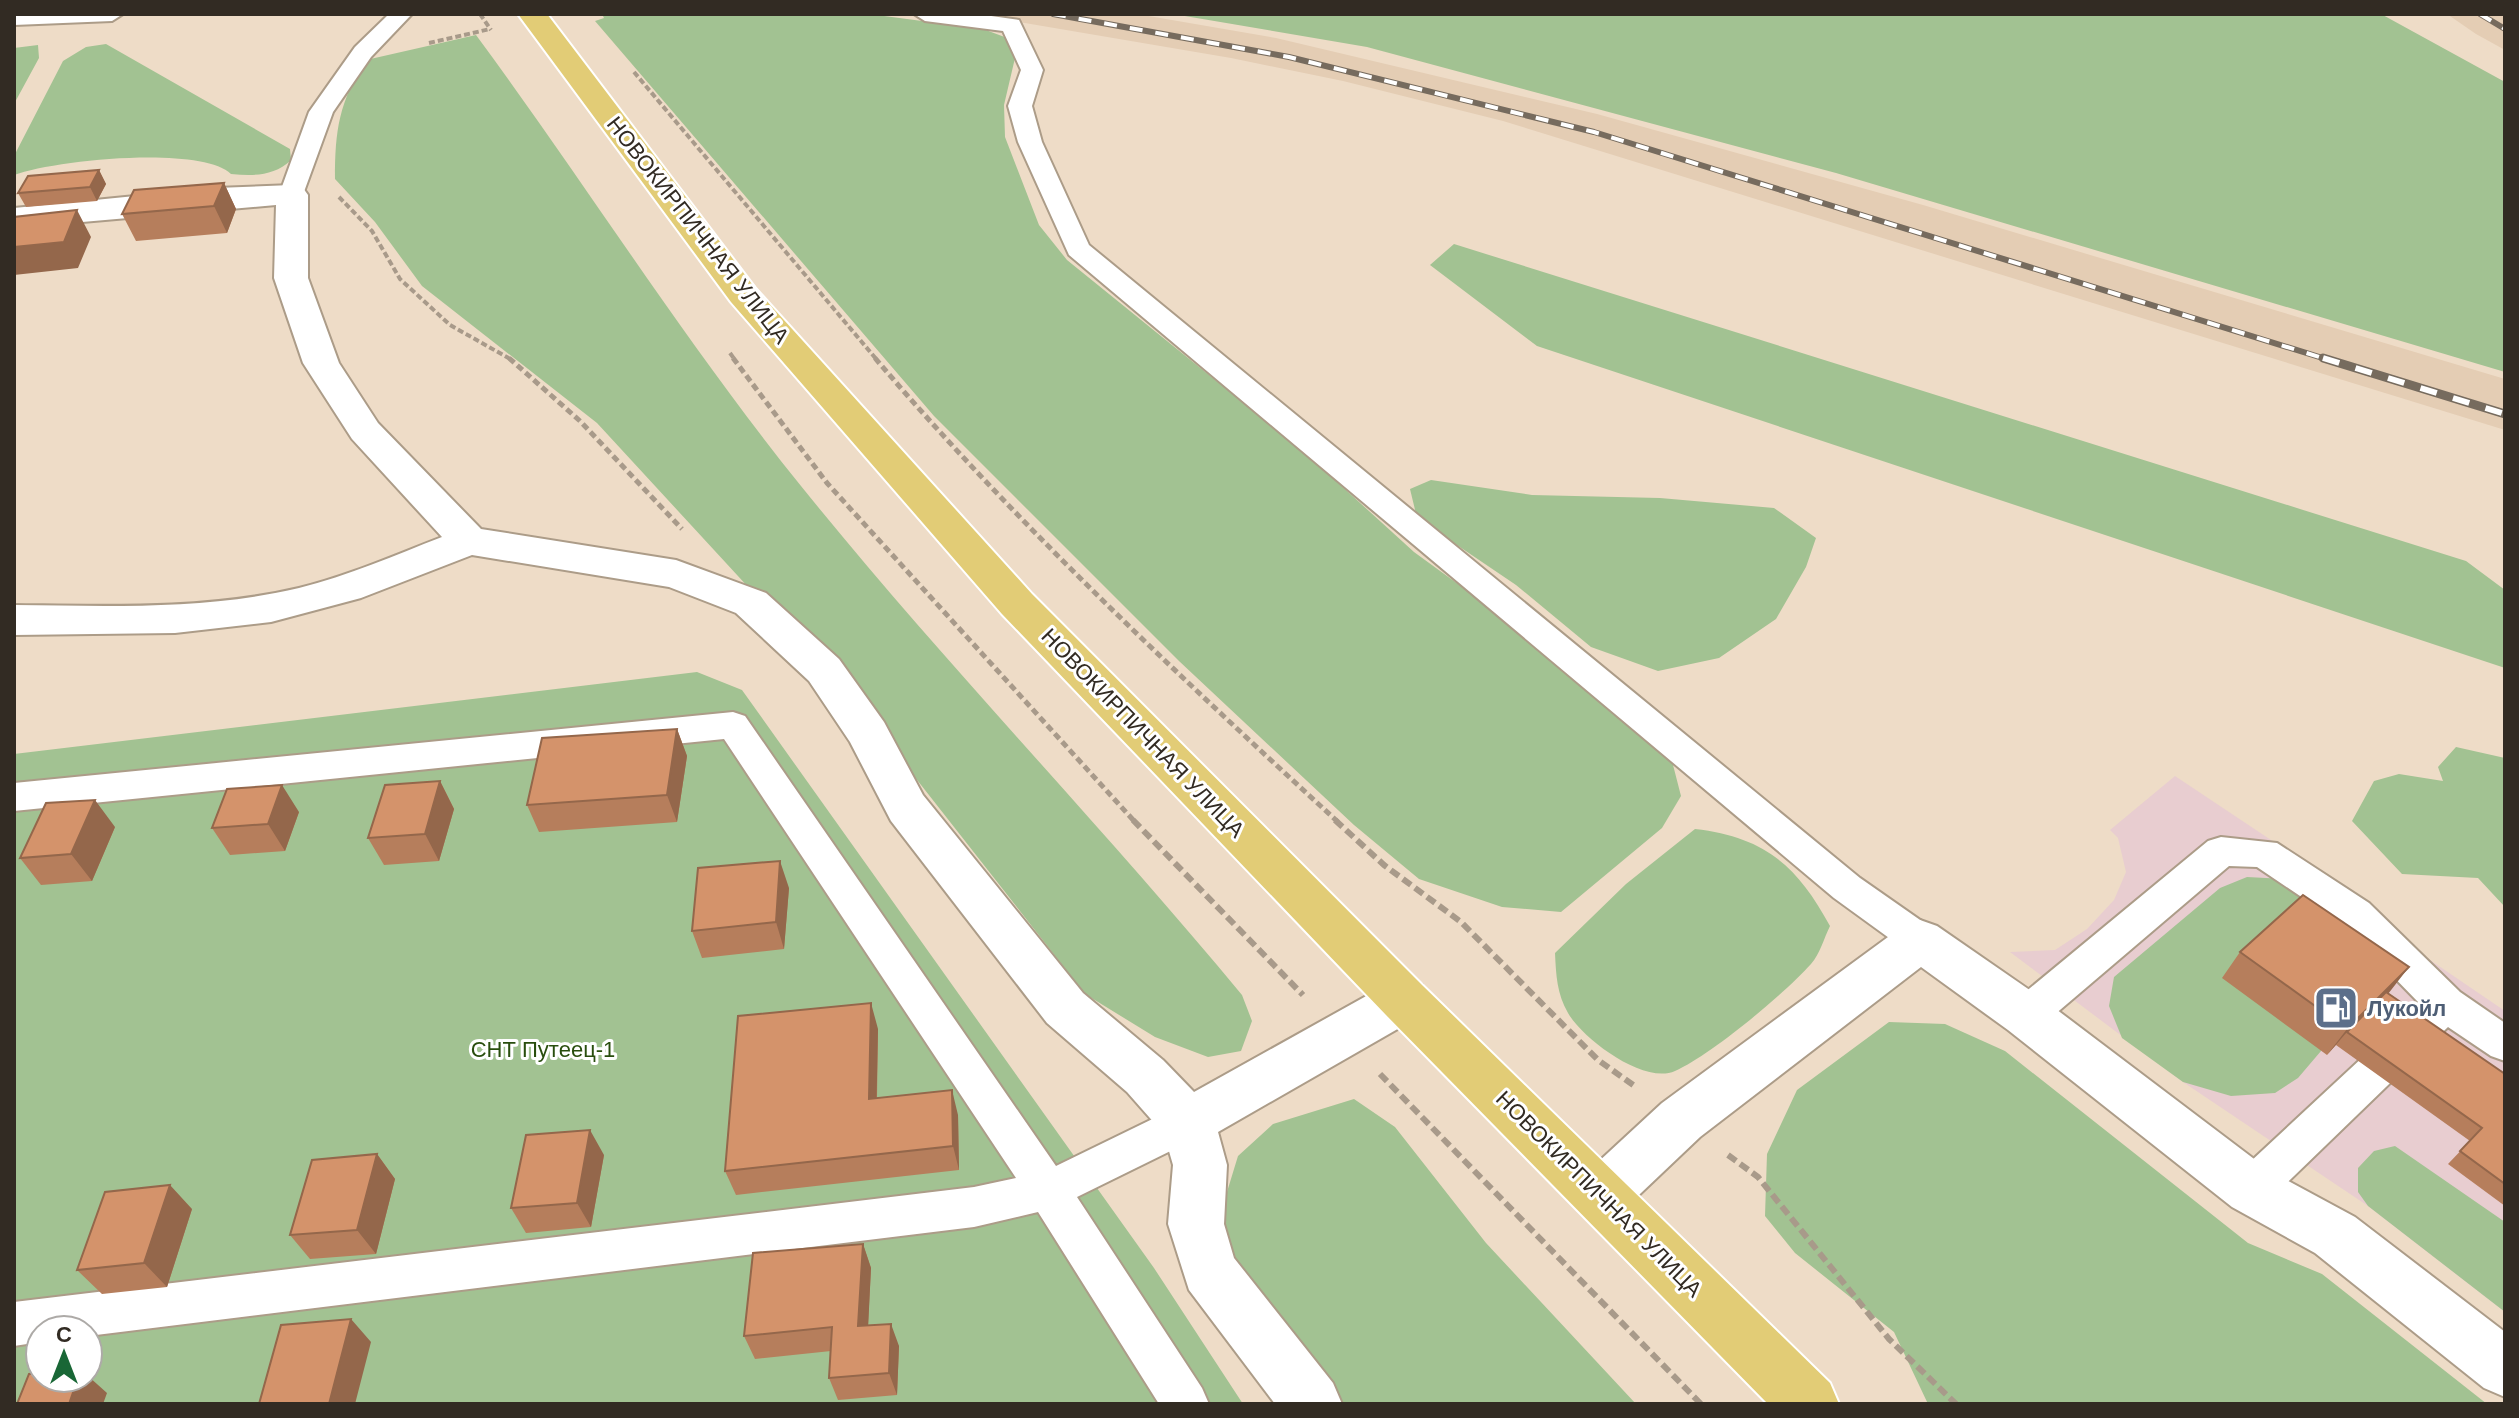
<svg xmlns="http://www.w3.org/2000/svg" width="2519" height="1418" viewBox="0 0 2519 1418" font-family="Arial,sans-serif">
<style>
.commercial{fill:#e8cdd0}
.built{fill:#e4cdb4}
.green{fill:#a2c292;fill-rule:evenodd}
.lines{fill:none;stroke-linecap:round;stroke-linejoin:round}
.lane-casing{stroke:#ac9c88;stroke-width:4}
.street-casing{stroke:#ac9c88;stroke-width:4}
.primary-casing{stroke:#fff;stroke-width:4}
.path-far2{stroke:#a89a8a;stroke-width:4;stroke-dasharray:6 3;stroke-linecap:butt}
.path-far1{stroke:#a89a8a;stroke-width:5;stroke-dasharray:7 4;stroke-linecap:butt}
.path{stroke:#a89a8a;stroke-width:6;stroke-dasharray:10 5;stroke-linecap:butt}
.lane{fill:#fff;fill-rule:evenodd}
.street{fill:#fff;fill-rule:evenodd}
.primary{fill:#e2cc76;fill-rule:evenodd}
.rail-far1-casing{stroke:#766b5e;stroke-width:6}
.rail-casing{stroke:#766b5e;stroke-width:9}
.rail-far1{stroke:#fff;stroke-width:4;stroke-dasharray:13;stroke-linecap:butt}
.rail{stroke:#fff;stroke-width:6;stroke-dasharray:17;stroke-linecap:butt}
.wall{fill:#b67e5c}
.shaded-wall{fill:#94674b}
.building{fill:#d4936b;stroke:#94674b;stroke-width:2}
.labels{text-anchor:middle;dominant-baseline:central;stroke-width:6;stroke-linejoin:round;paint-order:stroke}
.street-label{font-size:22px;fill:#322b23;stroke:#fff}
.service-label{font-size:22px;font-weight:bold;fill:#4e5e75;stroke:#fff;text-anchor:start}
.park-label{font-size:22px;fill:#294e0e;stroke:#fff}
</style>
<rect width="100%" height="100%" fill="#eedcc7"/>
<path class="commercial" d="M2175,776L2283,848L2289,864L2505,1011V1312L2368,1206L2183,1082L2010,952L2055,950L2087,929L2114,900L2126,872L2118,838L2110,830Z"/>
<path class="built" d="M972,14H1137L1276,38L1597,114L1923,205L2505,379V430L1503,121L1343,81L1231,58Z
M2447,14H2505V50L2476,34Z"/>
<path class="green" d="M602,14H869L983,29L1010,39L1015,58L1004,105L1005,137L1039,225L1067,260L1303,451L1414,552L1539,643L1672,761L1681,796L1662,828L1561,912L1502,907L1419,879L1354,825L1179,661L934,416L595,21L604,18Z
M1173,14H2381L2505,82V372L1836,173L1367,47Z
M476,35C586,184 684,341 801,486C942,661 1099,822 1242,995L1252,1021L1241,1051L1208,1057L1155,1037L1085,994L914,776L869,710L761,601L597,423L422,286L375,222L335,179C335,130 339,102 366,60Z
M106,44L290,149L291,160C274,176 255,176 231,174C201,145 54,160 14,175V156L63,61L86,47Z
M38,45L39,58L14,104V48Z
M1454,244L2466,561L2505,590V668L1537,346L1430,265Z
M1431,480L1532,495L1660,498L1774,508L1816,538L1806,567L1776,619L1719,658L1658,671L1591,647L1516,585L1417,518L1410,489Z
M697,672L742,690L1154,1268L1243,1404H14V754ZM40,1330H88V1378H40Z
M2456,747L2505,758V907L2478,878L2402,874L2352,821L2374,781L2399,774L2443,781L2438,767Z
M1695,829C1764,837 1797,865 1830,926C1824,938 1820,954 1811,964C1784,994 1711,1055 1675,1071C1644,1085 1583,1039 1568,1013C1557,994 1556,975 1555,953L1626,884Z
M2247,877L2285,879L2334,909L2321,1051L2298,1078L2275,1093L2231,1096L2183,1082L2122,1038L2109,1006L2114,977L2220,888Z
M1889,1022L1945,1024L2005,1051L2248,1243L2322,1274L2487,1404H1928L1894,1332L1795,1253L1765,1216L1767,1154L1797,1090Z
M1354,1099L1395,1127L1486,1243L1636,1404H1331L1232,1273L1219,1218L1238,1156L1273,1124Z
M2395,1146L2505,1222V1312L2368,1206L2358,1192V1168L2374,1151Z"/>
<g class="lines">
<g class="lane-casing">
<path id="lane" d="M14,14H123L112,21L14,25Z
M389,14H412L371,57L333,112L301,200H283L279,195L309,112L355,47Z
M914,14H977L1019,20L1043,70L1032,106L1042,142L1089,245L1860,878L1933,929L1939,940L1933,951L1920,956L1907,951L1834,898L1069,255L1018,142L1008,106L1021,70L1003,31L925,21Z
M733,712L745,716L1056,1166L1173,1109L1188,1104L1203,1109L1209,1122L1203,1135L1077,1197L1202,1388L1209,1404H1159L1038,1212L974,1227L88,1336V1330H40V1342L14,1346V1302L974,1187L1016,1178L724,739L14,811V783Z
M2221,837L2277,843L2369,903L2460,992L2505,1023V1061L2491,1056L2448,1027L2266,1203L2251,1208L2236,1203L2230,1189L2236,1175L2420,1004L2343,925L2257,867L2229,866L2040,1027L2026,1032L2012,1027L2006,1015L2012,1003L2208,841Z"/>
</g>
<g class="street-casing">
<path id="street" d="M292,185L303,188L308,195V278L339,363L378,423L481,529L676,560L766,593L839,659L884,722L923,795L1083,993L1163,1060L1194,1092L1386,985L1404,979L1422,985L1429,1000L1422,1015L1218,1132L1227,1165L1224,1224L1234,1258L1333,1383L1342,1404H1275L1189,1290L1168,1224L1173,1165L1164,1134L1127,1092L1047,1023L891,821L850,742L809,681L736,613L669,587L472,555L361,598L271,622L175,633L14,635V605C108,606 206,610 299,588C348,576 395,555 442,537L352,439L303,363L274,278L276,205L14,228V208L216,188Z
M1920,920L1937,926L2044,1000L2270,1171L2355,1217L2505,1332V1397L2484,1388L2315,1253L2232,1207L2008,1030L1921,967L1700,1137L1621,1212L1602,1219L1583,1212L1575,1194L1583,1176L1662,1103L1903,926Z"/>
</g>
<g class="primary-casing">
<path id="primary" d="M518,14H547L755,288L1032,594L1422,985L1830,1383L1839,1404H1768L1386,1015L1002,614L731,302Z"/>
</g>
<path class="path-far2" d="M480,14L491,30
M429,43L490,29
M634,72L877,360
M339,197L372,231L400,279L450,325L512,360
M730,353L735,360"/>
<path class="path-far1" d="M509,358L580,421L682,529
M733,358L827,483L1135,822
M875,358C1015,523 1178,675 1338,822"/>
<path class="path" d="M1133,820L1303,995
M1335,820L1384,865L1461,922L1598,1060L1636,1087
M1380,1074L1701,1404
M1728,1155L1758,1177L1889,1339L1956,1404"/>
<use href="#lane" class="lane"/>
<use href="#street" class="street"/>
<use href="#primary" class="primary"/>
<g class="rail-far1-casing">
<path id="rail-far1" d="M1053,14L1289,57L1594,132L2329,360
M2480,14L2505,29"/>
</g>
<g class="rail-casing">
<path id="rail" d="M2323,358L2505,414"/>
</g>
<use href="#rail-far1" class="rail-far1"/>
<use href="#rail" class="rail"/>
</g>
<path class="wall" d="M99,170L106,184L97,201L26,207L18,193Z
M224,183L236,209L227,233L136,241L122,214Z
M677,729L687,756L677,822L539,832L527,805Z
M440,781L454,809L439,861L384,865L368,838Z
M299,812L285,851L230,855L212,828Z
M115,827L92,881L41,885L20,858Z
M789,888L784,949L702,958L692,931Z
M2240,952L2388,993L2505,1074V1206L2448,1164L2470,1141L2336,1045L2327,1055L2222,978Z
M878,1029L877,1098L958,1115L959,1170L736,1195L725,1171Z
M377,1154L395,1179L376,1254L310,1259L290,1235Z
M604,1155L591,1227L526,1233L511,1208Z
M192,1209L167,1287L102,1294L77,1270Z
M863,1244L871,1268L868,1325L899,1346L897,1395L838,1400L829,1378L831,1351L755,1359L744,1336Z"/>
<path class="shaded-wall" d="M99,170L106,184L97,201L90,187Z
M224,183L236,209L227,233L214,206Z
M77,210L91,237L78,268L14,275V247Z
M677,729L687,756L677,822L667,795Z
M440,781L454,809L439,861L425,834Z
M282,785L299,812L285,851L268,824Z
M95,800L115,827L92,881L71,854Z
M780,861L789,888L784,949L776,922Z
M2409,967L2388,994L2347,1032L2327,1055L2347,1029Z
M871,1003L878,1029L876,1125L869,1099Z
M952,1090L958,1115L959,1170L953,1146Z
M590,1130L604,1155L591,1227L577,1203Z
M377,1154L395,1179L376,1254L357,1230Z
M170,1185L192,1209L167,1287L144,1263Z
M863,1244L871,1268L867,1349L858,1326Z
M351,1319L371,1342L355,1404H329Z
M891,1324L899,1346L897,1395L889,1373Z
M88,1376L107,1393L103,1404H69L78,1378H88Z"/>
<path class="building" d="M99,170L90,187L18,193L28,176Z
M224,183L214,206L122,214L134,190Z
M77,210L64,242L14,247V217Z
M677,729L667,795L527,805L542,738Z
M440,781L425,834L368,838L385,785Z
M282,785L268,824L212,828L227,789Z
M95,800L71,854L20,858L46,803Z
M780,861L776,922L692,931L698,868Z
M2303,895L2409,967L2347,1029L2240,952Z
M2386,992L2505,1074V1184L2460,1151L2482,1128L2347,1032Z
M871,1003L869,1099L952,1090L953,1146L725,1171L738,1016Z
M590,1130L577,1203L511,1208L526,1135Z
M377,1154L357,1230L290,1235L312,1160Z
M170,1185L144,1263L77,1270L105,1192Z
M863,1244L858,1326L891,1324L889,1373L829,1378L832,1327L744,1336L753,1253Z
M351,1319L329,1404H259L281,1325Z
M40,1373V1378H78L69,1404H17L29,1374Z"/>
<defs>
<g id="fuel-square" transform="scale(2.3)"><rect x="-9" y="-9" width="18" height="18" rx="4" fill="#5c6f8a" stroke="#fff"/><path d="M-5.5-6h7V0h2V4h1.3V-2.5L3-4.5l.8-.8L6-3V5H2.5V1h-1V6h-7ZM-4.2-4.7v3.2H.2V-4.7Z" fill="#fff"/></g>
</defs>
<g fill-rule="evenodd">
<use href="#fuel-square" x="2336" y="1008"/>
</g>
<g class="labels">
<g class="street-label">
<text transform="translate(698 230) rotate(52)">НОВОКИРПИЧНАЯ УЛИЦА</text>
<text transform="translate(1143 733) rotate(46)">НОВОКИРПИЧНАЯ УЛИЦА</text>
<text transform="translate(1599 1194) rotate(45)">НОВОКИРПИЧНАЯ УЛИЦА</text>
</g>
<g class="service-label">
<text x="2367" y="1008">Лукойл</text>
</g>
<g class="park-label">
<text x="543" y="1049">СНТ Путеец-1</text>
</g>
</g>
<rect width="2519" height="1418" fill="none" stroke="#322b23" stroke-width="32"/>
<g transform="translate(64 1354)"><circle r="38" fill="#ffffff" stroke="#adaaa7" stroke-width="2"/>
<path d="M0-6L14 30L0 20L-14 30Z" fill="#196736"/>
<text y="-12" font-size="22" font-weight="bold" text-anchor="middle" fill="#322b23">С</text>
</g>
</svg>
